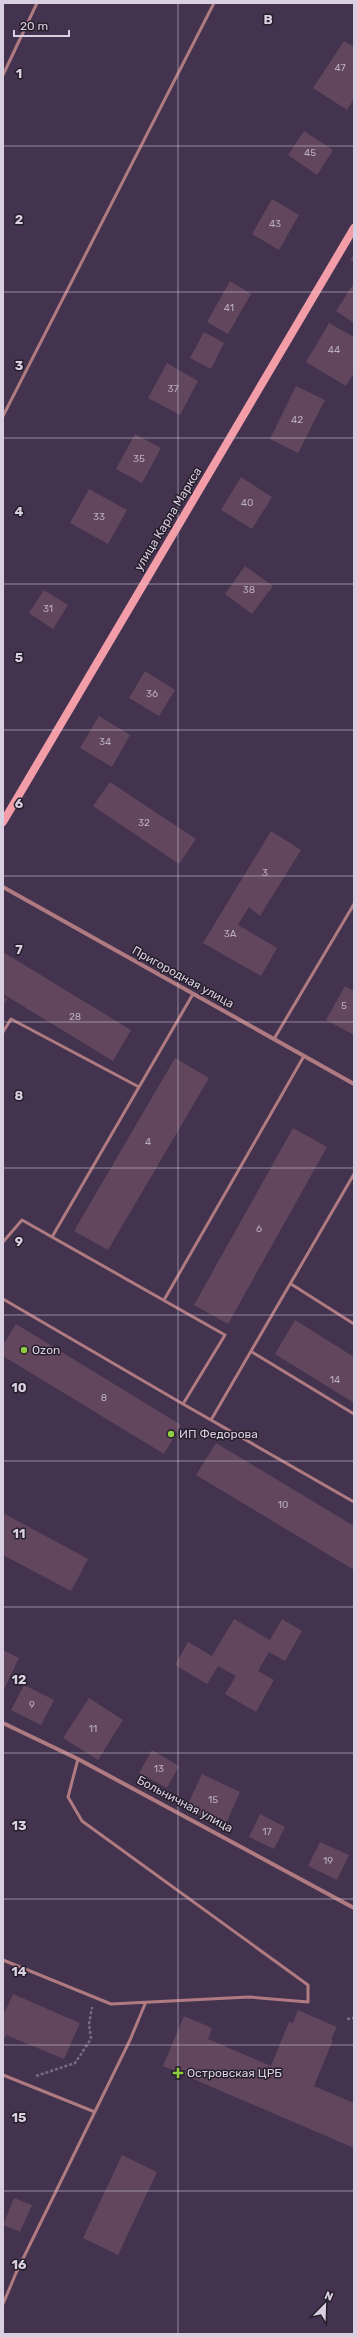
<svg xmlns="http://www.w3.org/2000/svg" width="357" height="2337" viewBox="0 0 357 2337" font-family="Rubik,sans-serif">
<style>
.building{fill:#61465e}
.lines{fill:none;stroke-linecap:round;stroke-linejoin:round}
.path{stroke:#796b83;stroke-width:2.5;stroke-dasharray:3 2;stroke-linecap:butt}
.lane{stroke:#b07a81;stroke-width:3}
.street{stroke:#b07a81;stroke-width:4}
.secondary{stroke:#f29da8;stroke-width:8}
.grid{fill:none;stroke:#d8cfe0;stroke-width:1;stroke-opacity:0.55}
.poi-dot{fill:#8ecd42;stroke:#251e2b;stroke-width:1.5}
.labels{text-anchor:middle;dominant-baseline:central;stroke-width:3;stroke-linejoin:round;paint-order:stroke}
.number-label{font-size:10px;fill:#baadc0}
.street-label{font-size:12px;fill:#d8cfe0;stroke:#251e2b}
.poi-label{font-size:12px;fill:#d8cfe0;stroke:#251e2b;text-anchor:start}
.grid-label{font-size:13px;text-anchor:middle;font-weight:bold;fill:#d8cfe0;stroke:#251e2b;stroke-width:3;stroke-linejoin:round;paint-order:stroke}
</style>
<rect width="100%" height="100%" fill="#43334e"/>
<path class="building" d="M344,41L354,47V99L347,110L313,88Z
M304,131L333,150L317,175L288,155Z
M272,199L299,215L279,250L252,234Z
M354,254V262L350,260Z
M230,281L251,294L228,334L207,322Z
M354,283V323L336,311Z
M329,323L354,337V373L346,386L306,362Z
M204,332L224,343L211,369L190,358Z
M167,363L198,381L180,415L148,398Z
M296,386L325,400L298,453L270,439Z
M135,434L161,448L142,483L116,469Z
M241,477L272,497L252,529L221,510Z
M89,489L127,510L108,544L70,523Z
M245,566L273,586L252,614L225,594Z
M44,590L68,605L53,629L29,613Z
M145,671L175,690L159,716L129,698Z
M99,716L130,735L112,767L80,748Z
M110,782L196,839L179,864L93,806Z
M271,831L301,850L260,916L249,907L238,925L277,948L261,976L203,943Z
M3,952L131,1030L113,1061L3,994Z
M345,986L354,991V1035L326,1020Z
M3,997L7,999L3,1006Z
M175,1058L209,1078L108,1250L74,1231Z
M293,1128L327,1147L228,1324L194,1305Z
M295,1320L354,1357V1403L275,1354Z
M16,1324L181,1425L164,1454L3,1356V1345Z
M216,1443L354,1526V1570L196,1475Z
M3,1513L88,1559L71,1591L3,1555Z
M234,1619L270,1640L282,1619L302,1631L285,1661L269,1652L258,1671L274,1680L256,1712L225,1694L236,1676L218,1666L207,1684L175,1665L188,1642L212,1656Z
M3,1650L19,1658L3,1691Z
M24,1685L54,1700L41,1725L11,1710Z
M89,1698L123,1720L98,1760L63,1738Z
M152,1750L179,1766L167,1788L139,1773Z
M202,1774L240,1792L225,1826L186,1808Z
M260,1814L285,1827L274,1849L249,1837Z
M320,1842L349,1855L337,1880L308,1866Z
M13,1994L80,2023L64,2059L6,2035L3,2042V2011L5,2012Z
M298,2010L337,2027L331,2039L333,2040L314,2086L354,2103V2148L163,2066L184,2016L212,2028L208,2039L271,2066L289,2022L293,2023Z
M122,2155L157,2172L118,2255L83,2238Z
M14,2198L32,2205L20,2232L3,2225Z"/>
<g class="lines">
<path class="path" d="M347,2019L354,2018
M36,2076L75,2063L91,2039L89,2024L92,2007"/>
<path class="lane" d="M3,75L37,3
M3,416L214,3
M3,1032L11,1019L139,1087
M274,1039L354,904
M52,1237L193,994
M3,1242L22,1220L225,1335L183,1404L354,1502
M291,1284L354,1324
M3,1299L183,1404
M164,1300L304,1056
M252,1352L354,1414
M211,1420L354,1174
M3,1960L111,2004L249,1997L308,2002V1985L82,1821L68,1797L78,1759
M3,2075L95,2112
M3,2304L16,2273L130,2040L145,2004"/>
<path class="street" d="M3,887L354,1084
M3,1723L78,1759L354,1908"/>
<path class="secondary" d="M3,822L354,228"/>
</g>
<path class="grid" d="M178,3V2334M3,146H354M3,292H354M3,438H354M3,584H354M3,730H354M3,876H354M3,1022H354M3,1168H354M3,1315H354M3,1461H354M3,1607H354M3,1753H354M3,1899H354M3,2045H354M3,2191H354"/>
<g class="poi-dot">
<circle cx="24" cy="1350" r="4"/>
<circle cx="171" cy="1434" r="4"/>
<path d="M176 2067h4v4h4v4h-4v4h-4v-4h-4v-4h4z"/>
</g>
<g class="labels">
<g class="number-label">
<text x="340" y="68">47</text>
<text x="310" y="153">45</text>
<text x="275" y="224">43</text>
<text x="229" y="308">41</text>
<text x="334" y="350">44</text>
<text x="173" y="389">37</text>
<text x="297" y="420">42</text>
<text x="139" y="459">35</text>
<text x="247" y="503">40</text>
<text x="99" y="517">33</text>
<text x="249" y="590">38</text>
<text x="48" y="609">31</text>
<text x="152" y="694">36</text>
<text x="105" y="742">34</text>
<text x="144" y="823">32</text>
<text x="265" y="873">3</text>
<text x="230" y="934">3А</text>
<text x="344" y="1006">5</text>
<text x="75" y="1017">28</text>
<text x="148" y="1142">4</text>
<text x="259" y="1229">6</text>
<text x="335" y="1380">14</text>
<text x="104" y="1398">8</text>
<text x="283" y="1505">10</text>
<text x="32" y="1705">9</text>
<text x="93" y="1729">11</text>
<text x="159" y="1769">13</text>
<text x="213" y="1800">15</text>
<text x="267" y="1832">17</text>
<text x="328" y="1861">19</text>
</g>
<g class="street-label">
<text transform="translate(168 519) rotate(-59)">улица Карла Маркса</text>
<text transform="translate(183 977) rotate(29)">Пригородная улица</text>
<text transform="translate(185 1804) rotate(28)">Больничная улица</text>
</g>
<g class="poi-label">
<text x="32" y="1350">Ozon</text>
<text x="179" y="1434">ИП Федорова</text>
<text x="187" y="2073">Островская ЦРБ</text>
</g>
</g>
<g class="grid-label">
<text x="268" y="24">B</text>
<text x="19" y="78">1</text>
<text x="19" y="224">2</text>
<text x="19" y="370">3</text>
<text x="19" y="516">4</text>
<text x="19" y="662">5</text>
<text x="19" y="808">6</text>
<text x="19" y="954">7</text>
<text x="19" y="1100">8</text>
<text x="19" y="1246">9</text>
<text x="19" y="1392">10</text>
<text x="19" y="1538">11</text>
<text x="19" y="1684">12</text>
<text x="19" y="1830">13</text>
<text x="19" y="1976">14</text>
<text x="19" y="2122">15</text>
<text x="19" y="2269">16</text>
</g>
<rect width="357" height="2337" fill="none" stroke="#d8cfe0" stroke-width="8"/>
<g transform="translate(325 2305) rotate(23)" stroke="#251e2b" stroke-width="3" paint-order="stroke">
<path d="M0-3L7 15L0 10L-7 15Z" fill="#d8cfe0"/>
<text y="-6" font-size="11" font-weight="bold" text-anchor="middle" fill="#d8cfe0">N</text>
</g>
<path d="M14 30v6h55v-6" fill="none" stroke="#d8cfe0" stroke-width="2"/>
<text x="20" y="30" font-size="12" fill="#d8cfe0" stroke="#251e2b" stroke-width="3" paint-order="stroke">20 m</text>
</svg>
